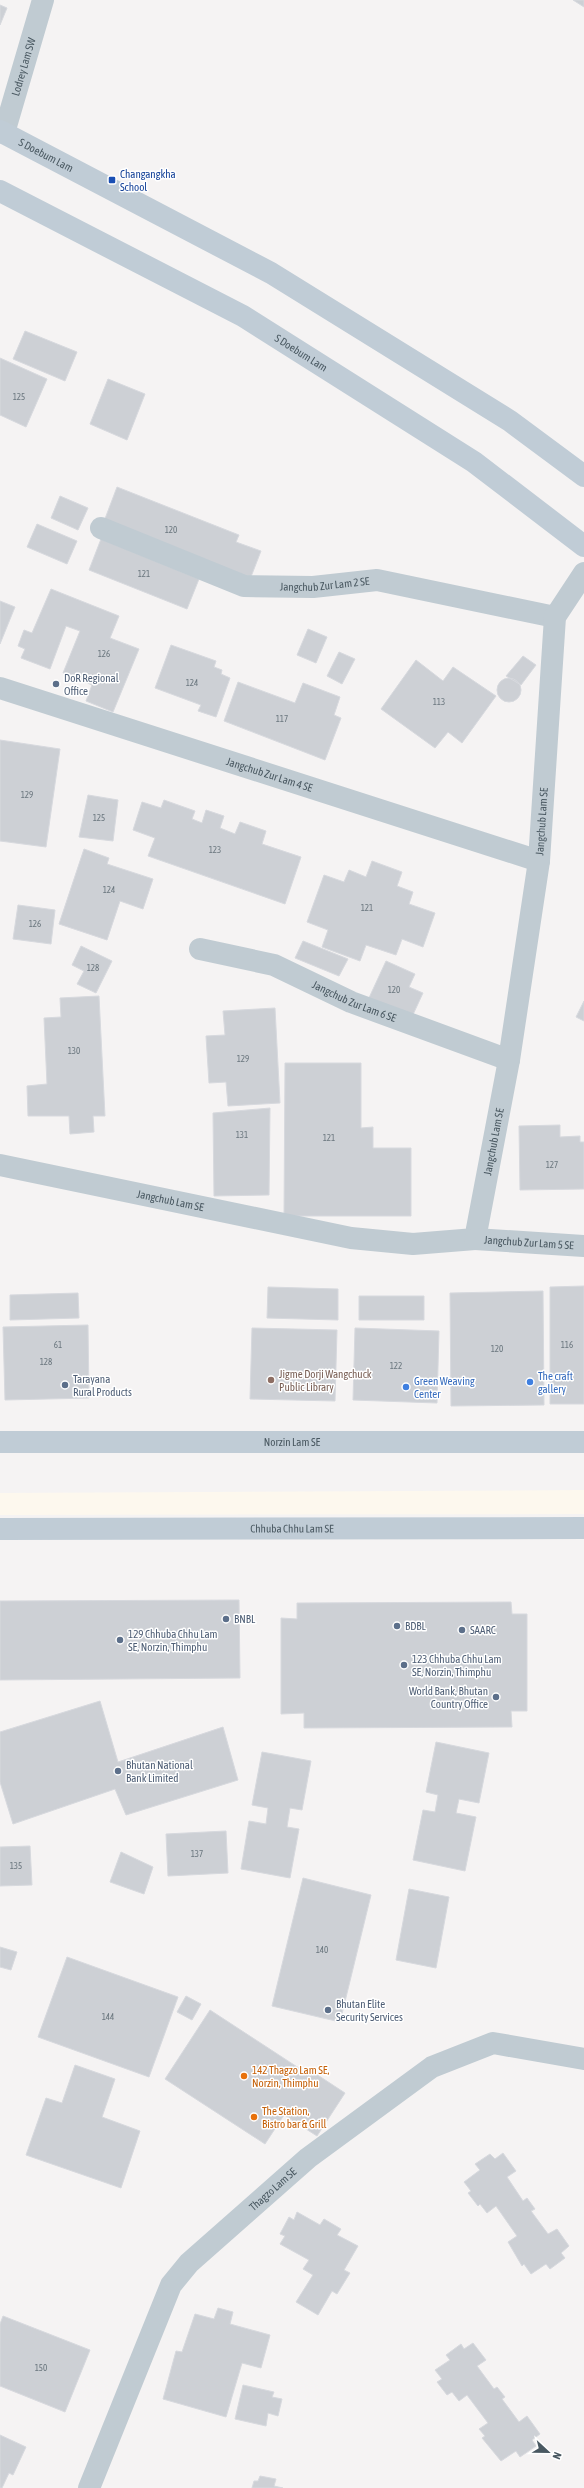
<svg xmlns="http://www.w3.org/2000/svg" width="584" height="2488" viewBox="0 0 584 2488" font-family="'Asap Condensed',sans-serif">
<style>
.commercial{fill:#fdf8ee}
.building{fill:#cdd0d5;stroke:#d7d9de}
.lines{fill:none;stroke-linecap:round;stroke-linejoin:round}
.minor{stroke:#c0cbd2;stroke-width:22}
.secondary{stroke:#c0ccd6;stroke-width:22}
.transit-dot{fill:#1a4fb4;stroke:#fff;stroke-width:1.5}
.service-dot{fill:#5c6f8a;stroke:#fff;stroke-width:1.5}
.education-dot{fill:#8d6e63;stroke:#fff;stroke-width:1.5}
.shop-dot{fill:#3f7fe0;stroke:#fff;stroke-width:1.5}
.food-dot{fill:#e8710a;stroke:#fff;stroke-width:1.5}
.labels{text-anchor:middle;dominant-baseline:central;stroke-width:3;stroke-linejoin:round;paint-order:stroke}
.number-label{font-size:9px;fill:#6a767e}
.street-label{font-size:11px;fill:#495861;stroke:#fff}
.transit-label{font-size:11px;fill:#164399;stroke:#fff;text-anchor:start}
.service-label{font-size:11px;fill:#4e5e75;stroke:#fff;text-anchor:start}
.education-label{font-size:11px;fill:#785e54;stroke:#fff;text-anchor:start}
.shop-label{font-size:11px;fill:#366cbe;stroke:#fff;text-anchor:start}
.food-label{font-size:11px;fill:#c56008;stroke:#fff;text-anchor:start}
</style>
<rect width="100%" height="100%" fill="#f5f3f3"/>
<path class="commercial" d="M584,1490V1514L0,1515V1493Z"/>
<path class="building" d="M573,0H584V7Z
M0,5L7,8L0,25Z
M25,331L77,352L65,381L13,359Z
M0,358L47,379L26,427L0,415Z
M108,379L145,394L127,440L90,424Z
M117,487L239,535L236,542L261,551L249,582L103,524Z
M60,496L88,508L78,530L51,518Z
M37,524L77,541L67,564L27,547Z
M101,539L199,579L187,609L89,570Z
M51,589L119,616L110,638L139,649L113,712L86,701L92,685L63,673L80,631L66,626L50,669L21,658L25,649L18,646L24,630L32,633Z
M0,601L15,607L0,644Z
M308,629L327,637L316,663L297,655Z
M171,645L216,661L214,667L222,670L221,674L230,678L216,717L198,711L201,705L155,688Z
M339,652L355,659L342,684L327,676Z
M523,656L536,665L521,685L506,676Z
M416,660L443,681L453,667L496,696L462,743L448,732L435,748L381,709Z
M497 690a12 12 0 1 1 24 0a12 12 0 1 1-24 0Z
M238,682L295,703L303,683L340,697L334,715L341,718L325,760L224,721Z
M0,740L60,749L46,847L0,841Z
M88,795L118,800L113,841L79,837Z
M164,800L195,811L192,819L202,823L206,810L224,816L220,828L235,834L240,822L266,831L262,844L301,857L285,904L148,856L155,838L133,830L142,802L161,808Z
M84,849L109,858L107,864L153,879L143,909L120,901L107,940L59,924Z
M372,861L402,872L397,886L413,892L409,904L435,913L423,947L402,939L396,955L366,945L360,961L322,947L328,930L307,922L324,875L344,882L349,870L366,877Z
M18,905L55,910L51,944L13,939Z
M303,941L348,959L339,976L295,958Z
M81,946L112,961L96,993L77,984L84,971L72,965Z
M386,961L415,974L409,987L423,993L411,1019L368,1000Z
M99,996L105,1116H93L94,1132L70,1134L69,1116H28L27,1086L47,1084L44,1018L61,1017L60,998Z
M584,1001V1021L576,1017Z
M275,1008L280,1103L228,1106L226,1082L209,1083L206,1036L225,1035L223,1011Z
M285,1063H361V1128L373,1127V1148H411V1216H284Z
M270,1108L269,1195L214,1196L213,1113Z
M560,1125V1137L580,1136V1142H584V1189L520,1190L519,1126Z
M584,1286V1404H550V1287Z
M268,1287L338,1289V1320L267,1318Z
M543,1291L544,1405L451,1406L450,1293Z
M78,1293L79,1318L10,1320V1295Z
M359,1296H424V1320H359Z
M88,1325L89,1398L5,1400L3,1327Z
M252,1328L337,1330L335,1401L250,1399Z
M355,1328L439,1331L437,1403L353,1400Z
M239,1600L240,1678L0,1680V1601Z
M511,1602L512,1614H527V1711H511L512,1727L304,1728V1713L281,1714V1618L297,1619V1603Z
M100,1701L118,1762L223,1727L238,1780L126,1815L115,1789L13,1824L0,1782V1732Z
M436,1742L489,1753L479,1803L459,1799L456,1813L476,1817L465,1871L413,1860L423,1810L435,1812L438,1795L426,1792Z
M262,1752L311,1761L302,1810L290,1808L287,1827L299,1829L290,1878L241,1869L249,1821L266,1824L268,1808L252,1805Z
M226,1831L228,1873L168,1876L166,1834Z
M30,1846L32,1885L0,1886V1847Z
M121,1852L153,1867L144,1894L110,1882Z
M303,1878L371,1895L340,2022L272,2006Z
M409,1889L449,1897L436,1968L396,1960Z
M0,1947L17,1952L11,1970L0,1967Z
M67,1957L178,1997L149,2077L38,2037Z
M186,1996L201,2004L192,2020L177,2012Z
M210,2010L308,2074L310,2070L345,2093L317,2136L284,2115L265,2144L165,2079Z
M75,2065L115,2079L102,2117L140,2131L121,2188L26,2155L46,2098L62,2103Z
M503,2153L516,2171L507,2177L523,2201L527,2198L535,2209L531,2211L548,2234L557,2229L569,2246L561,2253L565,2258L550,2269L546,2264L531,2274L524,2264L522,2266L508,2242L517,2236L496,2206L487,2213L480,2204L478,2206L468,2193L471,2191L464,2182L480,2170L475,2164L490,2154L495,2159Z
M297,2212L320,2225L324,2219L341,2229L337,2235L358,2246L344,2270L350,2273L337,2294L332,2291L318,2315L296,2302L313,2275L303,2269L309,2260L280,2244L285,2236L280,2234L289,2217L294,2220Z
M218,2308L233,2312L230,2324L270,2335L261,2368L242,2363L226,2417L163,2399L176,2351L182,2352L195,2314L214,2319Z
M3,2316L90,2350L65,2412L0,2386V2324Z
M473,2343L486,2360L477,2366L494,2389L497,2387L505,2397L502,2399L519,2422L527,2416L540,2434L532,2440L536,2446L520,2457L516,2451L501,2461L482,2438L485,2436L479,2429L488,2423L467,2395L459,2401L452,2392L447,2395L437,2382L442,2379L435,2370L450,2360L446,2355L461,2344L464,2349Z
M243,2385L274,2392L272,2397L282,2399L278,2416L268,2413L266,2426L235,2419Z
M0,2435L26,2447L13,2475L9,2473L2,2488H0Z
M260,2476L276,2479L274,2486L283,2488H252L254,2481H258Z"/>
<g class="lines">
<g class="minor">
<path id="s1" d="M4,133L43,0"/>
<path id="s2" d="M101,528L244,586L313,587L377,580L555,617"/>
<path id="s3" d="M0,688L539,861"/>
<path id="s4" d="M200,949L274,965L351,1002L509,1060"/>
<path id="s5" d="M0,1165L351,1238L413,1244L475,1239L509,1060L539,861L555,617L584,573"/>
<path id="s6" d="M475,1239L584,1246"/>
<path id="s7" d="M89,2488L171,2285L189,2263L308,2158L432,2067L493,2043L584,2059"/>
</g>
<g class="secondary">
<path id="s8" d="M0,131L271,273L510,421L584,476"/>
<path id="s9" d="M0,191L243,316L474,462L584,546"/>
<path id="s10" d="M0,1442H584"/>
<path id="s11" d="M0,1529L584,1528"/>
</g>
</g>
<rect class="transit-dot" x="108" y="176" width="8" height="8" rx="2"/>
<g class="service-dot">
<circle cx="56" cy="684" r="4"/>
<circle cx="65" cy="1385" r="4"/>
<circle cx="226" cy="1619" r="4"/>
<circle cx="397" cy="1626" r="4"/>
<circle cx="462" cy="1630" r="4"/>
<circle cx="120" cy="1640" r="4"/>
<circle cx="404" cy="1665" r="4"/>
<circle cx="496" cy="1697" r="4"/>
<circle cx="118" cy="1771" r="4"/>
<circle cx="328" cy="2010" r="4"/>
</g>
<circle class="education-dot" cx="271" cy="1380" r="4"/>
<g class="shop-dot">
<circle cx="530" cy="1382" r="4"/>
<circle cx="406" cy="1387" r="4"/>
</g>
<g class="food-dot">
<circle cx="244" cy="2076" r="4"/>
<circle cx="254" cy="2117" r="4"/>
</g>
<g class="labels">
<g class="number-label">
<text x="19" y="397">125</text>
<text x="171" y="530">120</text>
<text x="144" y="574">121</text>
<text x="104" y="654">126</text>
<text x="192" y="683">124</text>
<text x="439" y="702">113</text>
<text x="282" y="719">117</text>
<text x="27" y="795">129</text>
<text x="99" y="818">125</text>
<text x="215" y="850">123</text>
<text x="109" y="890">124</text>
<text x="367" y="908">121</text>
<text x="35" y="924">126</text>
<text x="93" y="968">128</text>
<text x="394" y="990">120</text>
<text x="74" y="1051">130</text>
<text x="243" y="1059">129</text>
<text x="242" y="1135">131</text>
<text x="329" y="1138">121</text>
<text x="552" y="1165">127</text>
<text x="58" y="1345">61</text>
<text x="567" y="1345">116</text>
<text x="497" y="1349">120</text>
<text x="46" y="1362">128</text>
<text x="396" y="1366">122</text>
<text x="197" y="1854">137</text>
<text x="16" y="1866">135</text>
<text x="322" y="1950">140</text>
<text x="108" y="2017">144</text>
<text x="41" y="2368">150</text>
</g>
<g class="street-label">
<text stroke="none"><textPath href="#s1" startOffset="69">Lodrey Lam SW</textPath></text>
<text stroke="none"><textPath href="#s8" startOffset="52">S Doebum Lam</textPath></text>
<text stroke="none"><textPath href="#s9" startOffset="342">S Doebum Lam</textPath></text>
<text stroke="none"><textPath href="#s2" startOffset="235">Jangchub Zur Lam 2 SE</textPath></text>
<text stroke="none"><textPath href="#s3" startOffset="283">Jangchub Zur Lam 4 SE</textPath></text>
<text stroke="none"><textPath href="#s5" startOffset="906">Jangchub Lam SE</textPath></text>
<text stroke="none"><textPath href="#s4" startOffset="164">Jangchub Zur Lam 6 SE</textPath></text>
<text stroke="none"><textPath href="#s5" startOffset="582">Jangchub Lam SE</textPath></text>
<text stroke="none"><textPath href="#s5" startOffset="174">Jangchub Lam SE</textPath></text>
<text stroke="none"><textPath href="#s6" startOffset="54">Jangchub Zur Lam 5 SE</textPath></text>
<text stroke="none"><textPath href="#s10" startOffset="292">Norzin Lam SE</textPath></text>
<text stroke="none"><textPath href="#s11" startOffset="292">Chhuba Chhu Lam SE</textPath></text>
<text stroke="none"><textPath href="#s7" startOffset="359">Thagzo Lam SE</textPath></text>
</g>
<g class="transit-label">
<text x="120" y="174">Changangkha<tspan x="120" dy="13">School</tspan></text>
</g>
<g class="service-label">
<text x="64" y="678">DoR Regional<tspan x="64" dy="13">Office</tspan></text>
<text x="73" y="1379">Tarayana<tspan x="73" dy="13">Rural Products</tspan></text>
<text x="234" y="1619">BNBL</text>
<text x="405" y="1626">BDBL</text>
<text x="470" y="1630">SAARC</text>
<text x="128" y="1634">129 Chhuba Chhu Lam<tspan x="128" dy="13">SE, Norzin, Thimphu</tspan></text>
<text x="412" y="1659">123 Chhuba Chhu Lam<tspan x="412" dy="13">SE, Norzin, Thimphu</tspan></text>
<text x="488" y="1691" text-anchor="end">World Bank, Bhutan<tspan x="488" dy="13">Country Office</tspan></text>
<text x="126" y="1765">Bhutan National<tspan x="126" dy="13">Bank Limited</tspan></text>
<text x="336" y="2004">Bhutan Elite<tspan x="336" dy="13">Security Services</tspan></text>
</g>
<g class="education-label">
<text x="279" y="1374">Jigme Dorji Wangchuck<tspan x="279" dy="13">Public Library</tspan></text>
</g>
<g class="shop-label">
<text x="538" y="1376">The craft<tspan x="538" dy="13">gallery</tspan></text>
<text x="414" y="1381">Green Weaving<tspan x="414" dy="13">Center</tspan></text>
</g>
<g class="food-label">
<text x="252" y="2070">142 Thagzo Lam SE,<tspan x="252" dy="13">Norzin, Thimphu</tspan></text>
<text x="262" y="2111">The Station,<tspan x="262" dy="13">Bistro bar &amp; Grill</tspan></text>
</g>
</g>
<g transform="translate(548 2452) rotate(112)" stroke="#ffffff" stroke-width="3" paint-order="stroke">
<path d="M0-3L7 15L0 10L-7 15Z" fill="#495861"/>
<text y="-6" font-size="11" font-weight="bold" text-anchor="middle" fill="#495861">N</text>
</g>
</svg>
